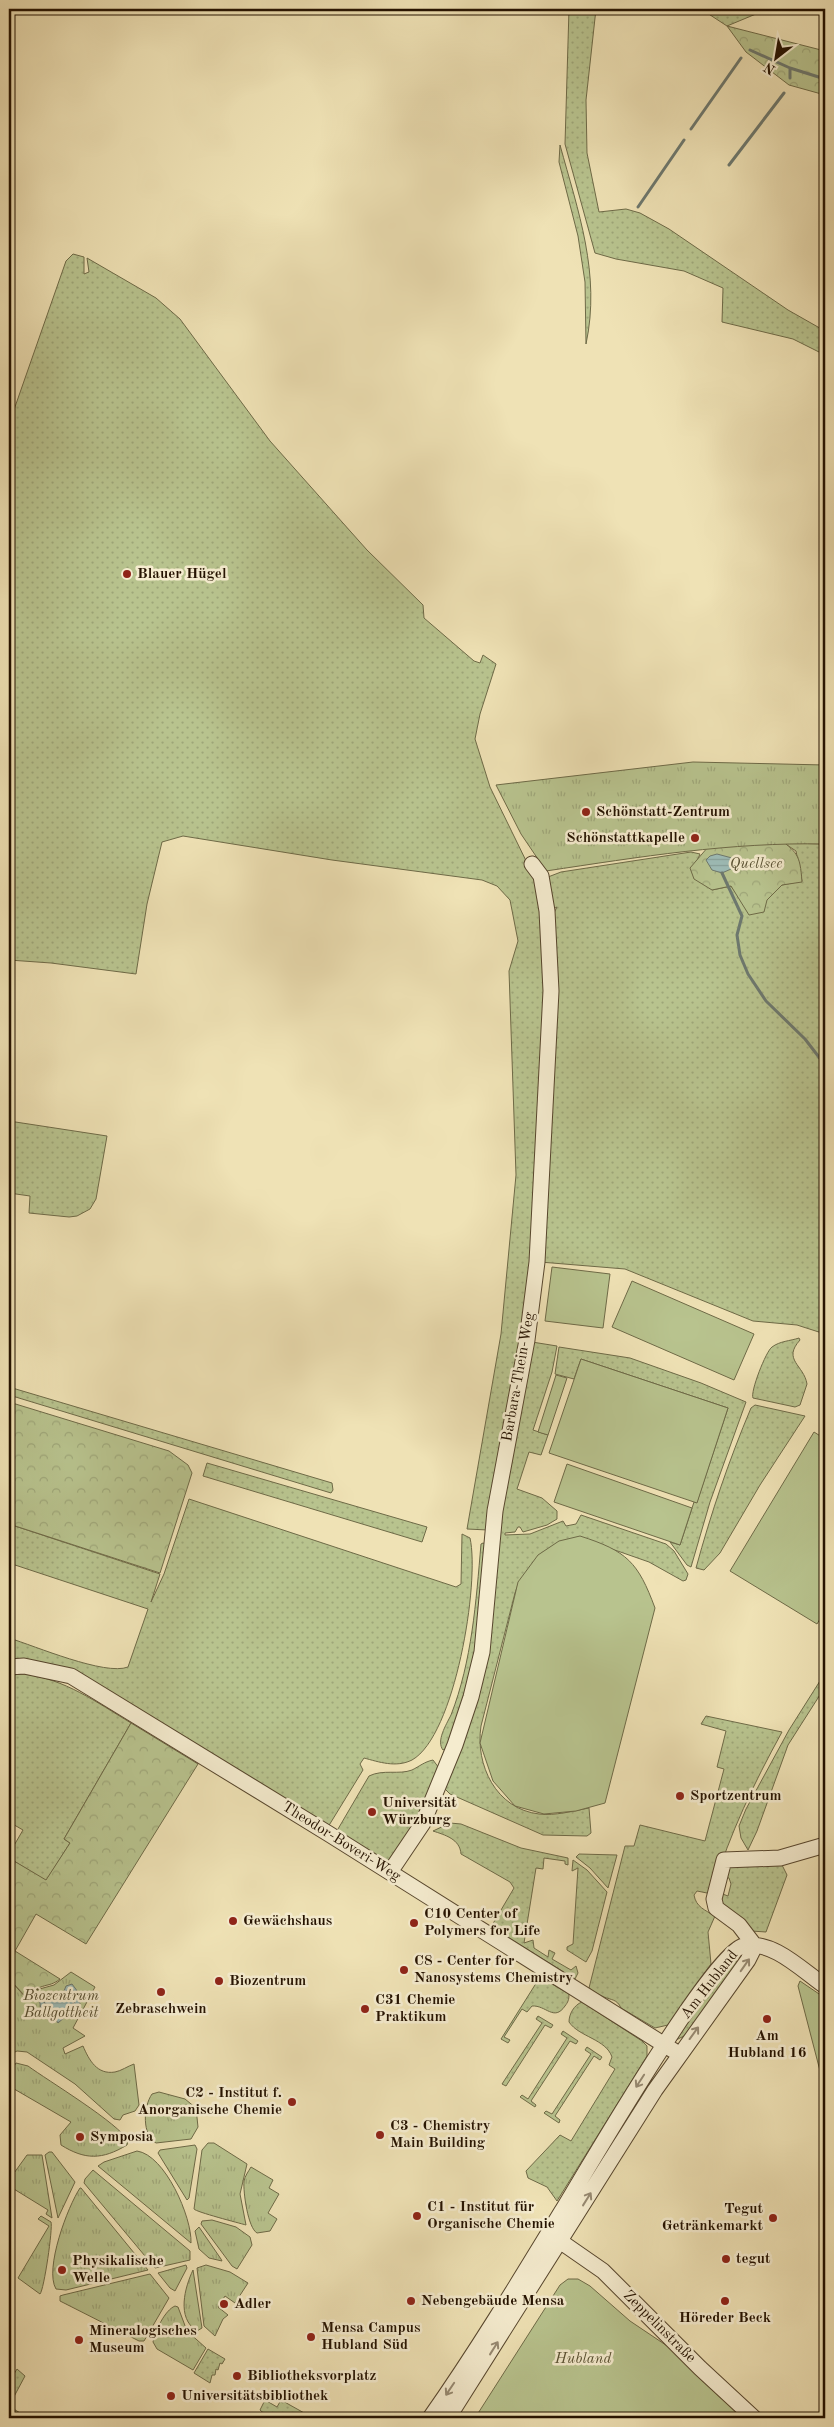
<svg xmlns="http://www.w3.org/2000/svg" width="834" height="2427" viewBox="0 0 834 2427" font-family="'Old Standard TT',serif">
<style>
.grass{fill:url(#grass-dots);stroke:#6e6a47}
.forest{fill:url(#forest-crowns);stroke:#6e6a47}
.park{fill:url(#park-tufts);stroke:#6e6a47}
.garden{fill:#b8c38e;stroke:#6e6a47}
.water{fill:url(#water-rules);stroke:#6d786e}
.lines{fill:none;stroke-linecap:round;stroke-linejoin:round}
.shore{stroke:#60675c;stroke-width:1}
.stream{stroke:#6d786e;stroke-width:3}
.minor-casing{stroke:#57462d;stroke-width:17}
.minor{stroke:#f5eccf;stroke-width:15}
.oneway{stroke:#978a72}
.poi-dot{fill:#8f2418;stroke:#f5eccf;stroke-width:2}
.labels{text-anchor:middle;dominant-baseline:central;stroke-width:5;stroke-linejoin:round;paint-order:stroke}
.poi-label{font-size:15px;font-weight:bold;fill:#241200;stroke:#f5eccf;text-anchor:start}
.park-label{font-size:15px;font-style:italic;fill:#585032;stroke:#f5eccf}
.street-label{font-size:15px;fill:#241200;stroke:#f5eccf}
</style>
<defs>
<pattern id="grass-dots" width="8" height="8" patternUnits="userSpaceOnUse" patternTransform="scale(1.25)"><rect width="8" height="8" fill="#b8c38e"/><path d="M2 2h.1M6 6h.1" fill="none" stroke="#9ea679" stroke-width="1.8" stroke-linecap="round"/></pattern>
<pattern id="forest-crowns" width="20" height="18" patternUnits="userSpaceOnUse" patternTransform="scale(1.25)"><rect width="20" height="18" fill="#b8c38e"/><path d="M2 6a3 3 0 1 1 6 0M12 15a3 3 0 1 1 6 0" fill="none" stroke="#9ea679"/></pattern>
<pattern id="park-tufts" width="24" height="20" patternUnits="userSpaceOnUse" patternTransform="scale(1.25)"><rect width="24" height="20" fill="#b8c38e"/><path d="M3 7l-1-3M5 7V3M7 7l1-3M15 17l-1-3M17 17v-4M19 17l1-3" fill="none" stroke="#9ea679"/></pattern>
<pattern id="water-rules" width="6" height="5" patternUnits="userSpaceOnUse" patternTransform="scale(1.25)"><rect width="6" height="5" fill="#9dbcb7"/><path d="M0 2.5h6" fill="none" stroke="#87a19c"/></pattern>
</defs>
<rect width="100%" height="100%" fill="#efe2b5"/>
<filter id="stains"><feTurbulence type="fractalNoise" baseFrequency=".004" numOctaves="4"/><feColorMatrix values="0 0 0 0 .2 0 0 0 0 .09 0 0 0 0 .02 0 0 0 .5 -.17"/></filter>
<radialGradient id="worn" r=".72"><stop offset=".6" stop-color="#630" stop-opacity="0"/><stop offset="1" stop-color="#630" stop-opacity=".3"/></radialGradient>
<path class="grass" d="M569,9H596L586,100L587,153L599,212L626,209L640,213L669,229L788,310L825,331V355L793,339L722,322L723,288L684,271L616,259L595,253L565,144Z
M701,9H768L727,26Z
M560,145C578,211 601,274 586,344L585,282L578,236L559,162Z
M73,254L84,257V274L89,272L87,258L156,298L180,319L270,441L367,550L423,605L424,618L474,661L480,663L483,655L496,664L480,714L475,739L490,787L532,873L539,894L545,982L532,1264L523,1326L488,1530L467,1529L501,1334L516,1175L509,971L518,941L510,900L497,886L482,880L332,860L183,836L162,842L147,904L136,974L51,963L9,960V890L11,884L9,882V424L66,261Z
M784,843L825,844V1334L797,1325L753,1321L625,1269L540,1262L553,915L557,907L551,910L548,877L561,872L691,852L700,854L697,861L712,890L731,886L737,894L767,900L782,885L802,881L796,851Z
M9,1121L107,1136L96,1199L90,1209L77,1216L69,1217L29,1213L30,1196L9,1193Z
M799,1338L800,1340C782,1360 804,1365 807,1384L800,1405L795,1407L753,1398C750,1392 766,1351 772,1347C780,1341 790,1341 799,1338Z
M532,1342L557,1346L552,1372L533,1430L548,1435L541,1455L529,1452L517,1489L542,1498L557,1511V1519L547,1525L523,1532L520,1527H518L515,1532L505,1533V1535L530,1534L563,1521L566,1526L576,1524L581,1515L666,1544L674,1551L688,1574L686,1580L683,1581L649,1562L609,1548L519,1582L515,1593L481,1726C475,1765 496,1809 539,1814C555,1816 573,1811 589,1808L591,1833L587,1836L543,1835L450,1794L443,1787L458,1750Z
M559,1347L630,1358L701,1383L746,1402L710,1502L691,1567L687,1565L670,1542L680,1545L694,1502H697L728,1408L581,1359L574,1379L555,1374Z
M9,1387L332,1483L333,1490L331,1493L9,1395Z
M755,1405L805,1416L760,1485L720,1553L704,1570L696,1568C711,1513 729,1460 751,1408Z
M207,1463L427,1527L422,1542L203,1476Z
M189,1499L456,1587L461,1584L462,1534L470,1538C480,1582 455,1736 412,1760C396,1768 379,1762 364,1758L360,1764L363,1770L328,1827L81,1676L9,1661V1638C35,1646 105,1676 128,1667L148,1609L9,1563V1524L160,1574L151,1602L164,1574Z
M483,1543L486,1544L475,1661L447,1748L443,1750C436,1741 446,1725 451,1715C472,1661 476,1602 481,1544Z
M825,1673V1687L788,1745L757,1831L748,1850L741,1838L739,1826L746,1809L789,1730Z
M24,1674C65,1679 96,1702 131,1723L64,1839L70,1843L46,1881L9,1858V1854L23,1830L9,1822V1675Z
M706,1716L782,1732C754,1783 730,1833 713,1889L707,1893L697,1891L694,1895C696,1907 705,1910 715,1916L708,1932L711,1964L668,2025L655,2028L621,2008C617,1999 611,2000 604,1997C599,1995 593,1991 589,1988L625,1846H634L640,1825L705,1841L724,1769L717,1767L726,1731L701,1724Z
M433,1760L439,1768L419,1819L390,1864L338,1833V1829L369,1776C383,1769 399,1775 412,1770C420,1766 424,1762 433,1760Z
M450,1823L461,1824L521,1848L568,1858V1865L565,1864V1861L544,1858L543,1869L536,1868L524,1943L533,1940L534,1948L548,1957L549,1950L555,1953L552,1959L571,1970L576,1966L578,1973L575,1979L491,1927L514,1888L510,1882L461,1854C460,1839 445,1835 433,1831Z
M579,1854L617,1855L608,1888L590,1868L576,1857Z
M779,1859L787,1875L766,1932L751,1931L723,1907L720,1893L728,1896L731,1884L729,1878L722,1876L725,1867Z
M573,1860L587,1870L607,1892L592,1951L586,1962L567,1950V1947L573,1944L578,1868L572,1871Z
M734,1959L739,1963L684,2036L676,2040L689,2018Z
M540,1977L569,1994C569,2000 568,2002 565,2006C554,2022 546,2005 532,2006L527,2012L522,2009L504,2037L510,2040L508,2043L501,2039Z
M582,2002L642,2041L647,2046V2056L557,2201L547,2187L528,2178L526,2171L560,2135L571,2141L615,2069L609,2065L612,2057C606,2039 579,2037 569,2022C569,2014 574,2005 582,2002Z
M538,2016L553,2025L551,2028L545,2025L506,2086L502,2084L542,2023L536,2019Z
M563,2031L578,2041L576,2044L570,2041L531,2101L536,2105L535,2107L520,2097L522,2095L528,2099L567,2038L561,2034Z
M587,2047L602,2057L600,2060L594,2056L555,2116L560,2120L559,2123L544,2113L546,2111L552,2114L591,2054L585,2050Z
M208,2349L225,2359L222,2364L220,2363L218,2370L216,2369L215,2375H212L210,2383L194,2373Z
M17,2369L25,2376L9,2406L28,2418H9V2382Z
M265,2400L277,2407L281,2400L306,2414L303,2418H269L260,2410Z"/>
<path class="forest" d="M727,26L825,51V95L789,85L746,52Z
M776,836C797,853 800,853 802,882L782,885L767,900L764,912L749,915L731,886L712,890L694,879L690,868L708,847L724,840Z
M9,1402L169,1451L188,1465L192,1473L160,1573L9,1524Z
M131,1723L198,1764L86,1944L36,1914L15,1951L60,1979C48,1989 41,1981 27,1998L9,1979V1858L46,1880L70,1843L64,1839Z"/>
<path class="park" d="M693,762L825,765V844C731,842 639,857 546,871L521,834L496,785Z
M71,1972L95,1987L73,2028L85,2036L63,2048L65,2054L83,2046C89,2060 97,2075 115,2072C121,2071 128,2066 134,2064L139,2105L135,2111L123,2115L120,2120L114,2119L75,2084L27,2052L17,2051L9,2055V1979L28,2000L36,1990L54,1985Z
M16,2063L28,2066C47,2080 120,2124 128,2141L127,2145C102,2160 85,2160 61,2145L60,2135L71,2122L9,2086V2075Z
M159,2092L185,2099L196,2108L198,2127L191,2139L156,2143C142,2135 143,2107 152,2094Z
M208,2143H214L247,2164L240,2194L246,2225C239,2223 196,2212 194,2209L202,2150Z
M195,2145L197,2149L189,2198L187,2200L158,2153L160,2150Z
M137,2151C165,2155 192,2217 191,2243L98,2166L104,2162Z
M49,2152H52L75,2182L58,2218L45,2155Z
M27,2155H42L52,2218L46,2214L48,2210L9,2186V2180Z
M251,2167L273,2180L269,2188L279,2194L268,2213L277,2219L270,2231L257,2233C248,2228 243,2192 244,2181C245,2176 248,2172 251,2167Z
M93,2170L190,2251V2260L155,2268L84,2183L85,2179Z
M80,2188H81L148,2270L66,2290L56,2289C44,2269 68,2206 80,2188Z
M41,2216L51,2222C53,2228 44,2290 40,2294L18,2278L49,2226L38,2219Z
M212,2220L236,2227L250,2237L252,2245L237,2269L232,2266L201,2224L202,2221Z
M199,2227L221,2259L222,2261L209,2258L199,2249L195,2231Z
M186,2265L187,2268L175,2291L170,2288L158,2273Z
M206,2265L230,2272L248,2283L235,2303L225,2296L218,2307L228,2315L223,2319L215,2336L204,2326L197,2268Z
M193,2270L202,2328L197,2331C176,2318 185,2287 193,2270Z
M150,2274L169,2298L144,2341H139L60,2301V2296L63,2295Z
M175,2306L178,2307L187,2331L206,2348L193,2370L157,2349L153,2342C155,2331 165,2310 175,2306Z"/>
<path class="garden" d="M552,1267L610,1274L603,1328L545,1321Z
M632,1281L754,1334L734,1380L612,1327Z
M581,1359L728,1408L697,1503L549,1453Z
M556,1375L567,1378L548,1435L538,1432Z
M814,1432L825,1439V1611L817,1624L730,1571Z
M567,1464L692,1508L680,1545L554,1502Z
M580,1536C627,1551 638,1562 655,1608L605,1803L576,1811L544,1814L515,1806L493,1781L480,1743L518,1582L538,1555L559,1541Z
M800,1981L825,1998V2090L798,1986Z
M568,2279H578L590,2286L630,2321L700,2368L754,2418H475L560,2285Z"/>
<path class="water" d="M717,854L732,858L734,863L731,869L722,873L712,870L706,860L710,856Z
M72,1984L78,1992L80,2004L58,2023L49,2011L41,2009L39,1998L43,1992L62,1996L66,1986Z"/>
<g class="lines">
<path class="shore" d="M71,1992L75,1998V2002L59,2015L52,2007L44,2003L46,1998L64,2000Z"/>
<path class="stream" d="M750,50L790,68L825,79
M790,68V78
M691,129L741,58
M729,165L784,93
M638,207L684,140
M722,873L742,916L737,935L740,955L748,974L766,1001L805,1039L825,1065"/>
<g class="minor-casing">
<path id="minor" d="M9,1667L24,1666L71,1676L329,1834L679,2054
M390,1872L423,1823L455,1745L471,1697L482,1652L495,1511L527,1340L537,1262L551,991L547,911L541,876L532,864
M755,1946L739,1925L716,1908L714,1899L724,1860L780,1858L825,1845
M554,2237L603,2271L700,2368L754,2418
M430,2418C477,2351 520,2280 562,2211C585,2173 713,1953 743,1946C772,1939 803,1971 825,1986
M448,2418L655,2090L748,1960L755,1946"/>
</g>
<use href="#minor" class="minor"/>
</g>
<defs><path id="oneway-shaft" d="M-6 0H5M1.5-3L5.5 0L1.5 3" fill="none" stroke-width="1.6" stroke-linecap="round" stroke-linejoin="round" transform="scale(1.25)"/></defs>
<g class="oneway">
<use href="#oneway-shaft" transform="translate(745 1965) rotate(-55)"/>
<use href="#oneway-shaft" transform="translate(694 2033) rotate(-54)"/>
<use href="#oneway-shaft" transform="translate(640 2081) rotate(123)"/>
<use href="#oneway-shaft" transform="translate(587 2199) rotate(-58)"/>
<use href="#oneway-shaft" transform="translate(494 2348) rotate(-58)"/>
<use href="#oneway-shaft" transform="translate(450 2389) rotate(124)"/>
</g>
<g class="poi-dot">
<circle cx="127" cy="574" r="5"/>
<circle cx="586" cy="812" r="5"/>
<circle cx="695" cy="838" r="5"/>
<circle cx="680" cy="1796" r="5"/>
<circle cx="372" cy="1812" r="5"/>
<circle cx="233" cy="1921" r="5"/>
<circle cx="414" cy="1923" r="5"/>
<circle cx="404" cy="1970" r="5"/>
<circle cx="219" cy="1981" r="5"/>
<circle cx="161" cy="1992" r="5"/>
<circle cx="365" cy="2009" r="5"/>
<circle cx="767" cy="2019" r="5"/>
<circle cx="292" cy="2102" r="5"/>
<circle cx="380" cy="2135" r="5"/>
<circle cx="80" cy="2137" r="5"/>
<circle cx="417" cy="2216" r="5"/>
<circle cx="773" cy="2218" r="5"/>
<circle cx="726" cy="2259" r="5"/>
<circle cx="62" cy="2270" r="5"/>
<circle cx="411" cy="2301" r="5"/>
<circle cx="725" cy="2301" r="5"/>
<circle cx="224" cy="2304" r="5"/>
<circle cx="311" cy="2337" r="5"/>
<circle cx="79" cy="2340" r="5"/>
<circle cx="237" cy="2376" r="5"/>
<circle cx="171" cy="2396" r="5"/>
</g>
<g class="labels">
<g class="poi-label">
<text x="137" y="574">Blauer Hügel</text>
<text x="596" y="812">Schönstatt-Zentrum</text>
<text x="685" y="838" text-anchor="end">Schönstattkapelle</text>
<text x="690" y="1796">Sportzentrum</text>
<text x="382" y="1803">Universität<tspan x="382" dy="17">Würzburg</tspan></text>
<text x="424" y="1914">C10 Center of<tspan x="424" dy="17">Polymers for Life</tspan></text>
<text x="243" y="1921">Gewächshaus</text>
<text x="414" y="1961">C8 - Center for<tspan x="414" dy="17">Nanosystems Chemistry</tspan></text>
<text x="229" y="1981">Biozentrum</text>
<text x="375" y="2000">C31 Chemie<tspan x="375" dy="17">Praktikum</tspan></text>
<text x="161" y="2009" text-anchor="middle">Zebraschwein</text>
<text x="767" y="2036" text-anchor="middle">Am<tspan x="767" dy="17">Hubland 16</tspan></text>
<text x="282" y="2093" text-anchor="end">C2 - Institut f.<tspan x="282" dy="17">Anorganische Chemie</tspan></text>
<text x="390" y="2126">C3 - Chemistry<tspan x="390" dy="17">Main Building</tspan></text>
<text x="90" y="2137">Symposia</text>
<text x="427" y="2207">C1 - Institut für<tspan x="427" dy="17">Organische Chemie</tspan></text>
<text x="763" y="2209" text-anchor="end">Tegut<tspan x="763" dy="17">Getränkemarkt</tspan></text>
<text x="736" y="2259">tegut</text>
<text x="72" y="2261">Physikalische<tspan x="72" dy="17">Welle</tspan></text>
<text x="421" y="2301">Nebengebäude Mensa</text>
<text x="234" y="2304">Adler</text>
<text x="725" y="2318" text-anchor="middle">Höreder Beck</text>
<text x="321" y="2328">Mensa Campus<tspan x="321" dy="17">Hubland Süd</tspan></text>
<text x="89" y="2331">Mineralogisches<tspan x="89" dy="17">Museum</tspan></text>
<text x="247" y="2376">Bibliotheksvorplatz</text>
<text x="181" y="2396">Universitätsbibliothek</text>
</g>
<g class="park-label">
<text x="756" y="864">Quellsee</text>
<text x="61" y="1996">Biozentrum<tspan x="61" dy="17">Ballgottheit</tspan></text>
<text x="583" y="2359">Hubland</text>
</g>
<g class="street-label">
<text transform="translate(519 1377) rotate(-80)">Barbara-Thein-Weg</text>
<text transform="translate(341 1842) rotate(32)">Theodor-Boveri-Weg</text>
<text transform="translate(710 1985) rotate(-52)">Am Hubland</text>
<text transform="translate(659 2327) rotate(45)">Zeppelinstraße</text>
</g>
</g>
<rect width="834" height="2427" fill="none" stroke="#efe2b5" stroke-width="30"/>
<rect x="10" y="10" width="814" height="2407" fill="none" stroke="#241200" stroke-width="2.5"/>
<rect x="15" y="15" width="804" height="2397" fill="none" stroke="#241200"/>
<g transform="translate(776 58) rotate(211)" stroke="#f5eccf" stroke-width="4" paint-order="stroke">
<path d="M0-4L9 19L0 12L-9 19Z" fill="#241200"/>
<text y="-8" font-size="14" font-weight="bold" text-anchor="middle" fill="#241200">N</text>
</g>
<rect width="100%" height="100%" filter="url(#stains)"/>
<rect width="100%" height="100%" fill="url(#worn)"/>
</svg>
